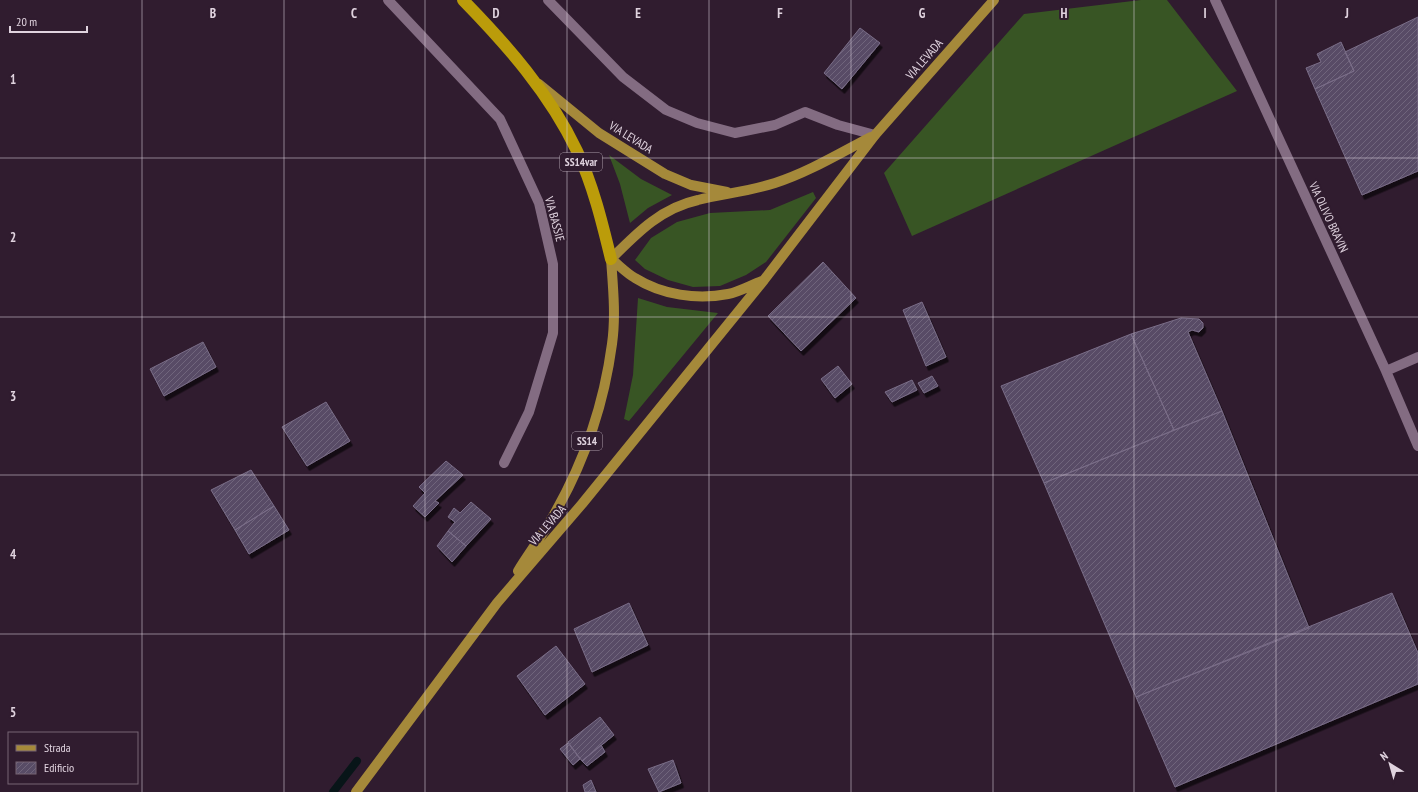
<svg xmlns="http://www.w3.org/2000/svg" width="1418" height="792" viewBox="0 0 1418 792" font-family="'PT Sans Narrow',sans-serif">
<style>
.grass{fill:#385524}
.lines{fill:none;stroke-linecap:round;stroke-linejoin:round}
.stream{stroke:#081518;stroke-width:8}
.building{fill:url(#building-hatch);stroke:#7a6d88;filter:url(#shadow)}
.minor{stroke:#836c82;stroke-width:10}
.major{stroke:#a5893a;stroke-width:10}
.highway{stroke:#bb9c0a;stroke-width:12}
.grid{fill:none;stroke:#e0d3df;stroke-width:1;stroke-opacity:0.55}
.labels{text-anchor:middle;dominant-baseline:central;stroke-width:4;stroke-linejoin:round;paint-order:stroke}
.shield{fill:#301c2f;stroke:#ab9caa;stroke-width:1}
.shield-label{font-size:11px;font-weight:bold;fill:#e0d3df}
.street-label{font-size:12px;fill:#e0d3df;stroke:#301c2f}
.grid-label{font-size:13px;text-anchor:middle;font-weight:bold;fill:#e0d3df;stroke:#301c2f;stroke-width:4;stroke-linejoin:round;paint-order:stroke}
</style>
<defs>
<pattern id="building-hatch" width="6" height="6" patternUnits="userSpaceOnUse"><rect width="6" height="6" fill="#584c66"/><path d="M-1 1l2-2M0 6l6-6M5 7l2-2" fill="none" stroke="#70657b"/></pattern>
<filter id="shadow"><feDropShadow dx="2.5" dy="4.5" stdDeviation="0" flood-color="#0009"/></filter>
</defs>
<rect width="100%" height="100%" fill="#301c2f"/>
<path class="grass" d="M1141,0H1167L1237,91L912,236L884,173L1024,14Z
M609,155L641,179L672,195L648,208L630,223L620,184Z
M813,192L816,198L766,262L746,275L720,286L693,287L668,280L645,269L635,260L651,238L677,222L710,213L770,210Z
M638,298L667,307L718,313L629,421L624,419L633,375Z"/>
<g class="lines">
<path class="stream" d="M333,792L357,761"/>
</g>
<path class="building" d="M1418,17V171L1362,195L1315,89L1354,71L1345,52Z
M860,28L880,43L842,89L824,73Z
M1341,42L1354,71L1315,89L1306,68L1321,62L1317,54Z
M823,262L856,298L801,351L768,316Z
M922,302L946,357L926,366L903,310Z
M1181,318L1199,319L1203,323V328L1199,332L1192,330L1188,332L1222,411L1174,430L1131,334Z
M1131,334L1174,430L1044,483L1001,386Z
M203,342L216,367L164,396L150,369Z
M838,366L852,384L835,398L821,379Z
M932,376L938,386L924,393L918,383Z
M912,380L917,390L892,402L885,392Z
M326,402L350,441L307,466L282,427Z
M1222,411L1309,628L1136,697L1044,483Z
M446,461L463,475L435,501L439,503L425,517L413,506L425,493L419,487Z
M251,470L274,506L235,530L211,490Z
M471,502L491,519L466,546L448,531L455,522L448,517L454,508L460,513Z
M274,506L289,530L249,554L235,530Z
M448,531L466,546L452,562L437,546Z
M1392,593L1418,653V684L1175,787L1136,697Z
M629,603L648,645L592,672L574,629Z
M556,646L585,684L545,715L517,676Z
M600,717L614,735L582,761L568,742Z
M568,743L580,759L573,765L560,749Z
M601,745L605,752L587,766L582,761Z
M673,760L681,783L659,792L648,769Z
M591,780L596,792H585L583,785Z"/>
<g class="lines">
<path class="minor" d="M388,0L500,119L539,203L553,264V333L529,412L504,463
M548,0L623,77L666,110L697,123L735,133L775,125L805,112L838,125L875,135
M1215,0L1386,371L1418,446
M1386,371L1418,357"/>
<path class="major" d="M539,84L599,133L665,174L691,185L727,192
M611,259C637,233 661,208 698,200C723,194 750,191 775,183C809,172 840,153 871,137
M611,259C619,265 626,273 635,278C662,295 697,300 728,294C739,292 751,285 762,281
M518,571C529,553 542,536 552,518C583,465 604,404 612,344C616,316 613,287 611,259
M356,792L497,603L582,504L764,280L875,135L994,0"/>
<path class="highway" d="M463,0C507,45 550,94 577,151C593,185 602,222 611,259"/>
</g>
<path class="grid" d="M142,0V792M284,0V792M425,0V792M567,0V792M709,0V792M851,0V792M993,0V792M1134,0V792M1276,0V792M0,158H1418M0,317H1418M0,475H1418M0,634H1418"/>
<g class="labels">
<g class="shield">
<rect x="560" y="153" width="42" height="18" rx="3"/>
<rect x="572" y="432" width="30" height="18" rx="3"/>
</g>
<g class="shield-label">
<text x="581" y="162">SS14var</text>
<text x="587" y="441">SS14</text>
</g>
<g class="street-label">
<text transform="translate(924 59) rotate(-49)">VIA LEVADA</text>
<text transform="translate(631 137) rotate(32)">VIA LEVADA</text>
<text transform="translate(1329 217) rotate(65)">VIA OLIVO BRAVIN</text>
<text transform="translate(555 219) rotate(75)">VIA BASSIE</text>
<text transform="translate(547 525) rotate(-49)">VIA LEVADA</text>
</g>
</g>
<g class="grid-label">
<text x="213" y="18">B</text>
<text x="354" y="18">C</text>
<text x="496" y="18">D</text>
<text x="638" y="18">E</text>
<text x="780" y="18">F</text>
<text x="922" y="18">G</text>
<text x="1064" y="18">H</text>
<text x="1205" y="18">I</text>
<text x="1347" y="18">J</text>
<text x="13" y="84">1</text>
<text x="13" y="242">2</text>
<text x="13" y="401">3</text>
<text x="13" y="559">4</text>
<text x="13" y="717">5</text>
</g>
<rect x="8" y="732" width="130" height="52" fill="#301c2f" stroke="#766575"/>
<rect x="16" y="745" width="20" height="6" fill="#a5893a" stroke="#766575"/>
<text x="44" y="752" font-size="12" fill="#e0d3df">Strada</text>
<rect x="16" y="762" width="20" height="12" fill="url(#building-hatch)" stroke="#766575"/>
<text x="44" y="772" font-size="12" fill="#e0d3df">Edificio</text>
<g transform="translate(1390 764) rotate(323)" stroke="#301c2f" stroke-width="3" paint-order="stroke">
<path d="M0-3L7 15L0 10L-7 15Z" fill="#e0d3df"/>
<text y="-6" font-size="11" font-weight="bold" text-anchor="middle" fill="#e0d3df">N</text>
</g>
<path d="M10 26v6h77v-6" fill="none" stroke="#e0d3df" stroke-width="2"/>
<text x="16" y="26" font-size="12" fill="#e0d3df" stroke="#301c2f" stroke-width="3" paint-order="stroke">20 m</text>
</svg>
